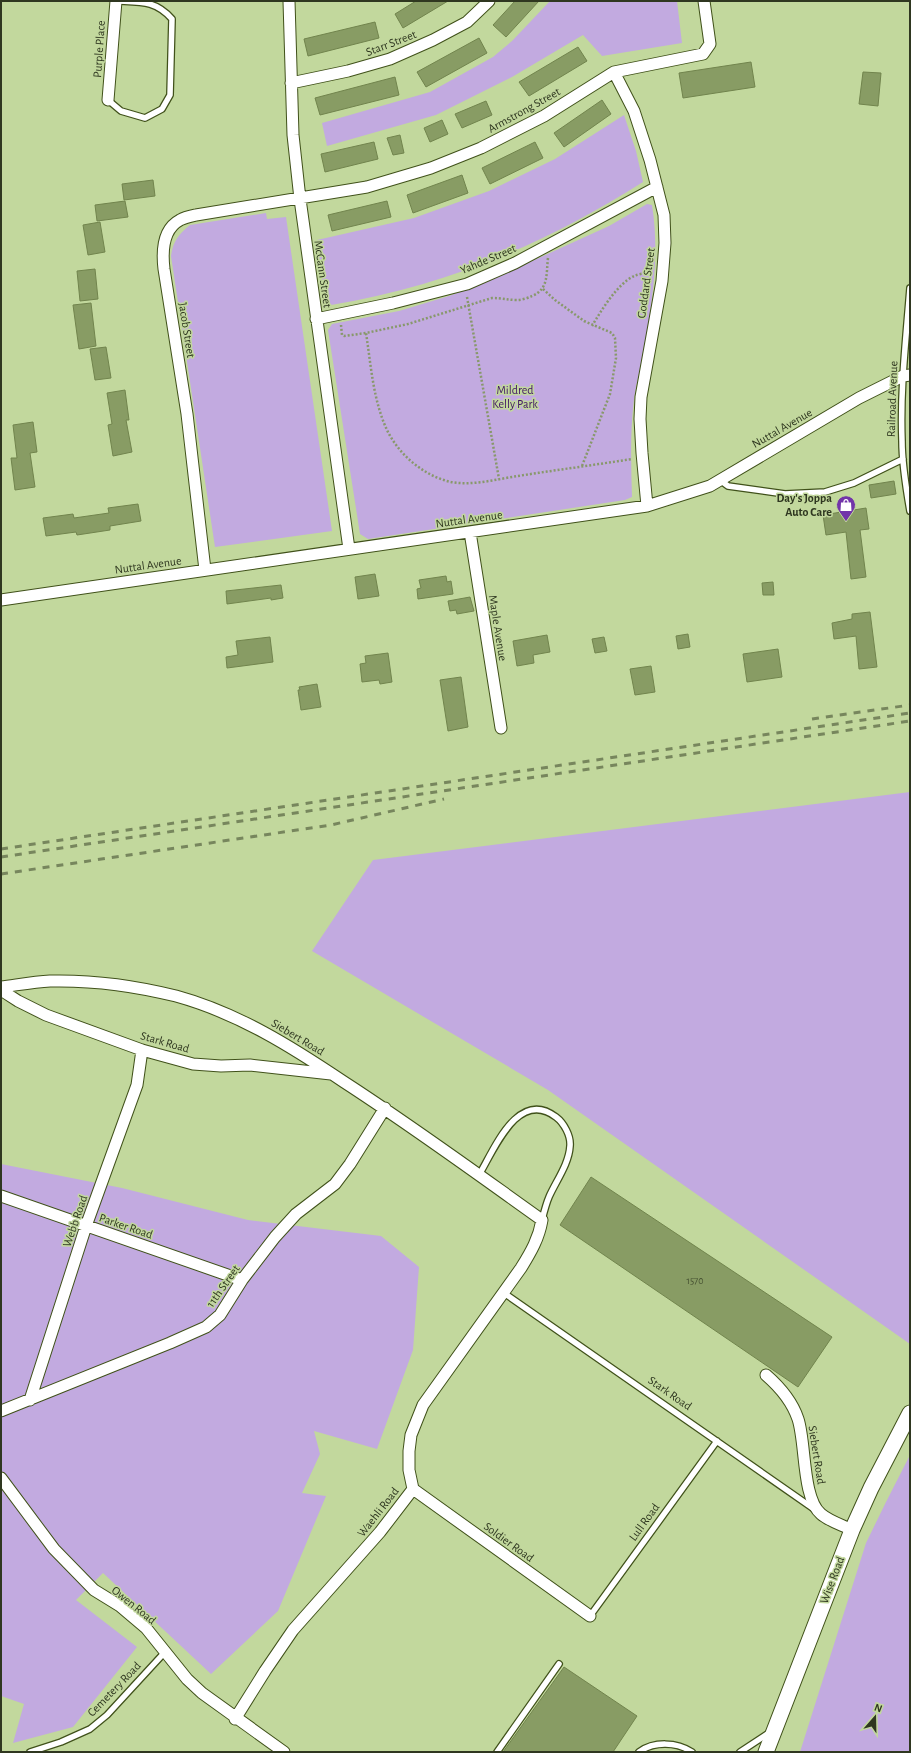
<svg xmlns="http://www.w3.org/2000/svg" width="911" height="1753" viewBox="0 0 911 1753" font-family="'Alegreya Sans',sans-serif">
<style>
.green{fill:#c2aae0}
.building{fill:#889c64;stroke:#71844d}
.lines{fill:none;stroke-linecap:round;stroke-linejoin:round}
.lane-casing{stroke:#40511a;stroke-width:8}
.street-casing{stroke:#40511a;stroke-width:13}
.secondary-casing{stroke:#40511a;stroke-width:17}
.path{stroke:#88986b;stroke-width:2.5;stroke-dasharray:2 2;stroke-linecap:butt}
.lane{stroke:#fff;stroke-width:5.5}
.street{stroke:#fff;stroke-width:11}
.secondary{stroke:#fff;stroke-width:15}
.rail{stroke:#77865d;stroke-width:3;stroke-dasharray:7 7;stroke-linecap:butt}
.labels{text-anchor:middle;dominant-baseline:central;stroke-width:3;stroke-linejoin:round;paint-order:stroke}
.number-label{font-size:10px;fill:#455031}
.street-label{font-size:12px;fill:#2f3720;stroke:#c2d89d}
.park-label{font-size:12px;fill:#401364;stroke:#c2d89d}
.poi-label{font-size:12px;font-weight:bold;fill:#2f3720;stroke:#c2d89d;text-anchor:end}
</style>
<rect width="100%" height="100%" fill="#c2d89d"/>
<path class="green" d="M550,1H677L682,43L602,56L583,35L512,77L436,115L327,146L322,123L430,92L493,57L512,41Z
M624,115L636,151L643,182C543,245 448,285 331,305L324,295L317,240L414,218L489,191L555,159Z
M647,204L652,205C660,255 652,302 644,351C641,367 636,383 634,399C630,432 631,464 632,497L625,500L368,539L360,534L328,330L332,324L399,311L449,296L484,283L609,226Z
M266,213L267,219L286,217L332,531L215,547L171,256C173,241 179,234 190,225Z
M910,792V1344L548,1090L312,951L373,860Z
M1,1164L122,1188L248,1220L381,1236L419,1267L413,1350L377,1449L314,1431L320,1454L302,1493L326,1496L278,1611L211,1674L103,1573L76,1600L137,1647L73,1727L13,1743L24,1704L1,1696Z
M910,1455V1752H800L866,1543L886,1502Z"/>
<path class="building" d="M416,1H448L403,28L395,14Z
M515,1H539L506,37L493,25Z
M375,22L379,38L308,56L304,39Z
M479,38L487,53L426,87L417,72Z
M578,47L587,61L529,96L519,82Z
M751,62L755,87L683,98L679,73Z
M863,72L881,73L878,106L859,104Z
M395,77L399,95L320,115L315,98Z
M602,100L611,114L564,147L554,133Z
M486,101L492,115L462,128L455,114Z
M442,120L448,134L430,142L424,128Z
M400,135L404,153L393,155L387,138Z
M374,142L378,159L325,172L321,154Z
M535,142L543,158L490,184L482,168Z
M462,175L468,193L413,213L407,195Z
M153,180L155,196L124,200L122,184Z
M125,201L128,217L97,221L95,205Z
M387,201L391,217L332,231L328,215Z
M100,222L105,252L88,255L83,225Z
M95,269L98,299L80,301L77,271Z
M91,303L96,346L79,349L73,305Z
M106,347L111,378L95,380L90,349Z
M125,390L129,420H126L132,452L113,456L108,425L112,424L107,393Z
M33,422L37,452L30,453L35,487L15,490L11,458H17L13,425Z
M894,481L896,494L871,498L869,485Z
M138,504L141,521L110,526V530L77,535L76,532L46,536L43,518L73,514L74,518L109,513L108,508Z
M866,508L869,529L860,530L866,577L851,579L846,532L826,535L823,515Z
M375,574L379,596L358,599L355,577Z
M446,576L447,582L451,581L453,594L418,599L417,589L421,588L419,580Z
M773,582L774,595H763L762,583Z
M281,585L283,598L271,600V598L227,604L226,591Z
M470,597L474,611L457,614L456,610L450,611L448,601Z
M870,612L877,667L859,669L856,636L834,639L832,623L852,619V614Z
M688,634L690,647L678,649L676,636Z
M547,635L550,652L533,655L534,663L517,666L513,641Z
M270,637L273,662L227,668L226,657L238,655L236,641Z
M604,637L607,651L595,653L592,639Z
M778,649L782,677L747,682L743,654Z
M388,653L392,682L380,684L379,680L362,682L360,664L366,663L365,656Z
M651,666L655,692L635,695L630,669Z
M461,677L468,727L448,731L440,680Z
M317,684L321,707L301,710L298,690H300L299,687Z
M591,1177L832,1337L798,1387L560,1225Z
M564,1667L637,1716L613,1752H503Z"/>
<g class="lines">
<g class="lane-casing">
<path id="lane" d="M108,100L121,111L145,118L162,109L170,95L172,19C156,1 142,2 119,1
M910,288C906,339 900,390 902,441C902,465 906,488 910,511
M720,480L728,486L785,494L825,492L854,483L903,459
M479,1175C494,1150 518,1088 556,1117C564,1123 571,1136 570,1146C569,1164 556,1181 549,1197C546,1204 544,1212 542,1220
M504,1293L814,1509
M590,1616L717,1441
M30,1752L61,1742L90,1729L107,1715L165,1652
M497,1752L559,1664
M639,1752C654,1741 677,1742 692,1752
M740,1752L769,1733"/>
</g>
<g class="street-casing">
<path id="street" d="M289,1L293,135L300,199L349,549
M614,72L634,111L650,160L664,215L665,243L662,281L641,397L640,419L642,453L647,506
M291,83L348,71L390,59L433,40L467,22L489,1
M108,100L116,1
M316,319L393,303L467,284L515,263L657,187
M470,532L501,728
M205,570L187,414L164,269C162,252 163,229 180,220C185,217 191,216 196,215L367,187L431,168L481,148L544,116L614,72L703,54L710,44L704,1
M1,600L647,506L710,486L859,398L903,376L910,375
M1,987C17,985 33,982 50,981C92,980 136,986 176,996C238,1013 292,1047 344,1082C412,1126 476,1173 542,1220C539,1238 531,1252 521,1268L423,1405L411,1435L409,1451V1470L413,1489L380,1532L293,1630L265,1671L235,1719
M1,990L18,1001L46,1015L142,1050L193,1064L221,1066L250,1065L331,1074
M1,1196L242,1280
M766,1375C781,1388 792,1401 798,1419C806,1443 802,1498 821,1514C829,1521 842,1525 852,1530
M30,1400L86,1226L137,1085L142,1050
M1,1411L170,1343L206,1327L220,1315L242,1280L275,1237L296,1214L335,1184L350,1164L385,1108
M1,1478L54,1549L94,1590L120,1606L146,1628L187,1679L202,1693L284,1752
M413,1489L590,1616"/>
</g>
<g class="secondary-casing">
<path id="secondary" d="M766,1752L852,1530L871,1488L910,1413"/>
</g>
<path class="path" d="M548,258C546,274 549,289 532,296C528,298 522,300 517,300C508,300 502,298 492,298L408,324L366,333C371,365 373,400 387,430C399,455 424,476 451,482C473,486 497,479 518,476C556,470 594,465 632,459
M543,289L555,300L584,321L612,333L615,338L616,358L610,394L582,466
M467,297L499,479
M341,325L342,335L344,336L366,333
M592,326C601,311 617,284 634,276C639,274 646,273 652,272"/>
<use href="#lane" class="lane"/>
<use href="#street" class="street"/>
<use href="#secondary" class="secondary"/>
<path class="rail" d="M812,719L910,705
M1,849L910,713
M1,857L910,721
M1,874L331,825L444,799"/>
</g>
<defs>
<g id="shop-pin" transform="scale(1)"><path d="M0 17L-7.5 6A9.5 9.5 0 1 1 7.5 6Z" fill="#7234a9" stroke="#c2d89d"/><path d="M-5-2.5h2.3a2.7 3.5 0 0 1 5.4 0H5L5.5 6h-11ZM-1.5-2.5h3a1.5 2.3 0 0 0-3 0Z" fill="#fff"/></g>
</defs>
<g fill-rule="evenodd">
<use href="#shop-pin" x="846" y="505"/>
</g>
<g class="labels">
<g class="number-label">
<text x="695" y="1281">1570</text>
</g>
<g class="street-label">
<text transform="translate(391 43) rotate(-21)">Starr Street</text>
<text transform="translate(99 49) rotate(-86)">Purple Place</text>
<text transform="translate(524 110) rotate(-29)">Armstrong Street</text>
<text transform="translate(488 259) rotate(-23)">Yahde Street</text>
<text transform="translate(323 274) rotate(82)">McCann Street</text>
<text transform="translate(646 283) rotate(-82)">Goddard Street</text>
<text transform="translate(187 330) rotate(81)">Jacob Street</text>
<text transform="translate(892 399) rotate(-88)">Railroad Avenue</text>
<text transform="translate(782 428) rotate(-30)">Nuttal Avenue</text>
<text transform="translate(469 519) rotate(-8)">Nuttal Avenue</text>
<text transform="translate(148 565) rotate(-8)">Nuttal Avenue</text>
<text transform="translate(498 628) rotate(81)">Maple Avenue</text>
<text transform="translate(298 1037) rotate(31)">Siebert Road</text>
<text transform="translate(165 1042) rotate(16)">Stark Road</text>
<text transform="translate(75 1221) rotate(-71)">Webb Road</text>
<text transform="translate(126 1226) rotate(19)">Parker Road</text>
<text transform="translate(223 1286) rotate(-55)">11th Street</text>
<text transform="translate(670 1393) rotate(35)">Stark Road</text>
<text transform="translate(817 1455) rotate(81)">Siebert Road</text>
<text transform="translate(378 1512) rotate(-52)">Waehli Road</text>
<text transform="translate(644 1522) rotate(-54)">Lull Road</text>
<text transform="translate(509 1542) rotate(36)">Soldier Road</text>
<text transform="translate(832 1580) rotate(-69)">Wise Road</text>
<text transform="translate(134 1605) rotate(39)">Owen Road</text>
<text transform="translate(114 1689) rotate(-46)">Cemetery Road</text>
</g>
<g class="park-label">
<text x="515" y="390">Mildred<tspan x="515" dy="14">Kelly Park</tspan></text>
</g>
<g class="poi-label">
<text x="832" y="498">Day's Joppa<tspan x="832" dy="14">Auto Care</tspan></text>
</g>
</g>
<rect width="911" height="1753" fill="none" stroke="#2f3720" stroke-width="4"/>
<g transform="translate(875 1717) rotate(20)" stroke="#c2d89d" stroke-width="3" paint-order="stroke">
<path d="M0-3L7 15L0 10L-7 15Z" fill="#2f3720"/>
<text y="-6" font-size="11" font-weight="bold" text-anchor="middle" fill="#2f3720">N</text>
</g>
</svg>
